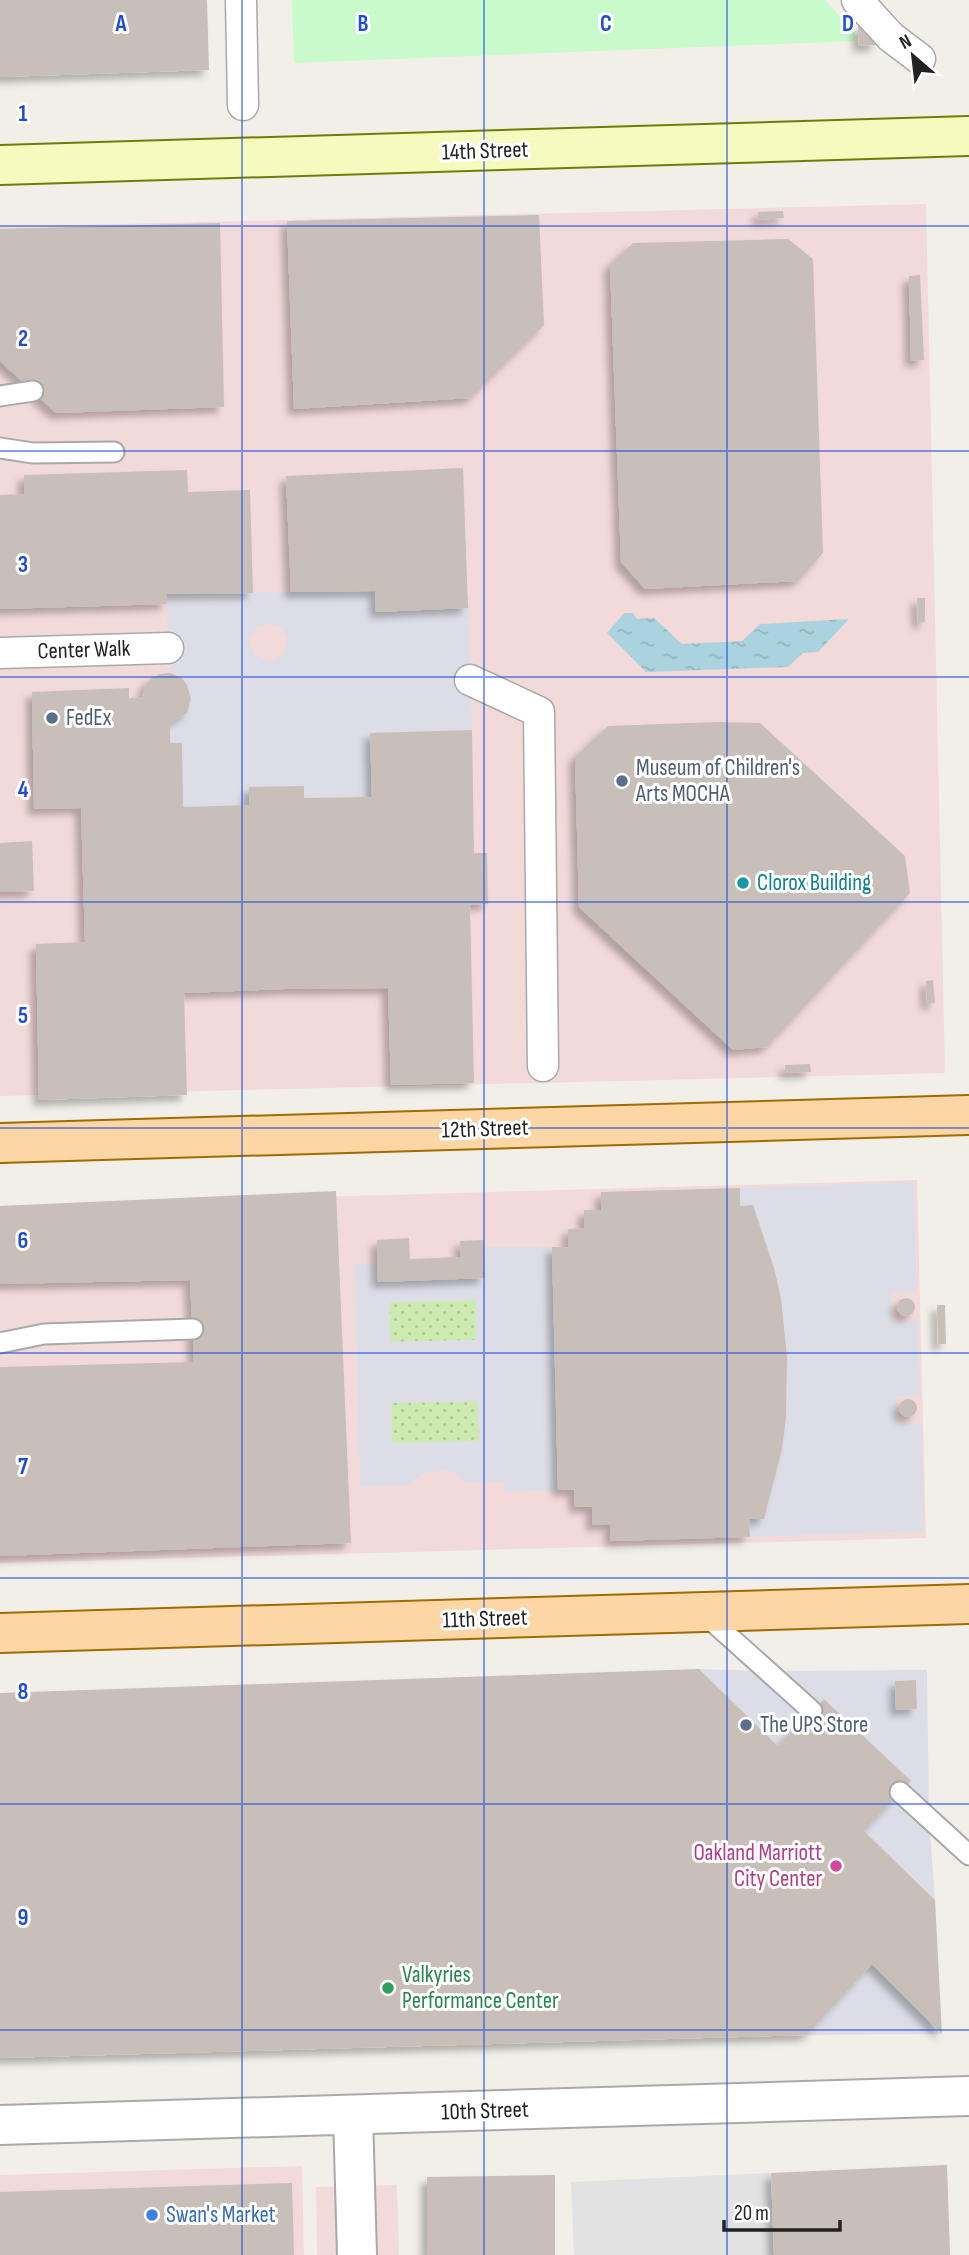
<svg xmlns="http://www.w3.org/2000/svg" width="969" height="2255" viewBox="0 0 969 2255" font-family="'Sofia Sans Condensed',sans-serif">
<style>
.commercial{fill:#f2dad9}
.grass{fill:url(#grass-dots)}
.park{fill:#c8facc}
.parking{fill:#e2e2e2}
.plaza{fill:#dddde8;fill-rule:evenodd}
.water{fill:url(#water-ripples)}
.building{fill:#c7bfb8;filter:url(#shadow)}
.lines{fill:none;stroke-linecap:round;stroke-linejoin:round}
.service-casing{stroke:#a9a9a9;stroke-width:23}
.pedestrian-casing{stroke:#a9a9a9;stroke-width:33}
.minor-casing{stroke:#a9a9a9;stroke-width:42}
.secondary-casing{stroke:#707d05;stroke-width:42}
.primary-casing{stroke:#a06b00;stroke-width:42}
.service{stroke:#fff;stroke-width:19}
.pedestrian{stroke:#fff;stroke-width:30}
.minor{stroke:#fff;stroke-width:38}
.secondary{stroke:#f7fabf;stroke-width:38}
.primary{stroke:#fcd6a4;stroke-width:38}
.grid{fill:none;stroke:#1d4ed8;stroke-width:2;stroke-opacity:0.55}
.service-dot{fill:#5c6f8a;stroke:#fff;stroke-width:2.5}
.culture-dot{fill:#0f9aa8;stroke:#fff;stroke-width:2.5}
.hotel-dot{fill:#d1479c;stroke:#fff;stroke-width:2.5}
.leisure-dot{fill:#2e9e5b;stroke:#fff;stroke-width:2.5}
.shop-dot{fill:#3f7fe0;stroke:#fff;stroke-width:2.5}
.labels{text-anchor:middle;dominant-baseline:central;stroke-width:6;stroke-linejoin:round;paint-order:stroke}
.street-label{font-size:23px;fill:#222;stroke:#fff}
.service-label{font-size:23px;fill:#4e5e75;stroke:#fff;text-anchor:start}
.culture-label{font-size:23px;fill:#0d838f;stroke:#fff;text-anchor:start}
.hotel-label{font-size:23px;fill:#b23c85;stroke:#fff;text-anchor:end}
.leisure-label{font-size:23px;fill:#27864d;stroke:#fff;text-anchor:start}
.shop-label{font-size:23px;fill:#366cbe;stroke:#fff;text-anchor:start}
.grid-label{font-size:23px;text-anchor:middle;font-weight:bold;fill:#1d4ed8;stroke:#fff;stroke-width:6;stroke-linejoin:round;paint-order:stroke}
</style>
<defs>
<pattern id="grass-dots" width="8" height="8" patternUnits="userSpaceOnUse" patternTransform="scale(1.75)"><rect width="8" height="8" fill="#cdebb0"/><path d="M2 2h.1M6 6h.1" fill="none" stroke="#b0c997" stroke-width="1.8" stroke-linecap="round"/></pattern>
<pattern id="water-ripples" width="26" height="14" patternUnits="userSpaceOnUse" patternTransform="scale(1.75)"><rect width="26" height="14" fill="#aad3df"/><path d="M2 4q2-2 4 0t4 0M15 11q2-2 4 0t4 0" fill="none" stroke="#92b5bf"/></pattern>
<filter id="shadow"><feDropShadow dx="-6" dy="6" stdDeviation="3.5" flood-color="#0004"/></filter>
</defs>
<rect width="100%" height="100%" fill="#f2efe9"/>
<path class="commercial" d="M926,204L945,1073L0,1096V227Z
M917,1180L926,1538L0,1563V1206Z
M302,2166L304,2255H0V2175Z
M397,2185L399,2255H317L316,2187Z"/>
<path class="grass" d="M476,1300L477,1340L390,1342L389,1302Z
M478,1401L479,1441L392,1444L391,1403Z"/>
<path class="park" d="M292,0H825L855,32V41L294,63Z"/>
<path class="parking" d="M771,2173L774,2255H574L571,2182Z"/>
<path class="plaza" d="M375,591L377,612L468,608L472,730L370,733L372,797L304,798L303,786L249,787V805L183,807L182,743H170V723L187,713L191,698L187,685L182,678L170,673L166,594ZM268,623L279,626L286,636L287,642L283,653L273,660H267L255,655L252,649L250,637L257,627Z
M914,1182L917,1291L891,1293L893,1322L918,1321L920,1395L896,1397L897,1424L921,1423L924,1531L750,1537L749,1519L764,1518L782,1449L786,1418L787,1357L781,1298L774,1268L753,1206H740V1188Z
M484,1247H552L558,1490L504,1492V1483H465L454,1473L444,1470L425,1473L408,1485L360,1486L355,1265L377,1264L378,1282L485,1278ZM476,1300V1340L390,1342L389,1302ZM478,1401L479,1441L392,1443L391,1403Z
M699,1669L767,1671L927,1670L929,1818L935,1900L864,1831L910,1781L824,1699L778,1746ZM916,1680L917,1708L896,1710L895,1681Z
M872,1964L942,2034L807,2035Z"/>
<path class="water" d="M624,613H633L637,619L654,618L682,644L742,641L760,624L849,619L818,652L803,653L788,667L646,672L607,633Z"/>
<path class="building" d="M0,0H207L209,70L0,77Z
M858,26H876L877,45L859,46Z
M783,211L784,218L758,220V212Z
M539,215L544,325L470,398L294,409L287,221Z
M220,223L224,407L56,413L0,361V229Z
M788,239L813,259L823,553L798,581L645,589L621,562L610,265L633,243Z
M920,275L924,360L911,361L909,276Z
M463,468L468,608L376,612L375,591L291,592L286,476Z
M187,470L188,492L250,490L253,593L166,594L167,604L0,609V495L24,494V475Z
M917,598H925V622L918,623Z
M170,673L182,678L187,685L191,698L187,713L170,723V743H182L183,807L249,805V787L304,786V798L372,797L370,733L472,730L474,853H487L488,904L470,905L474,1083L391,1085L388,988L284,989L184,993L187,1095L39,1100L36,944L85,942L81,808L34,809L32,692L129,688V698L142,697L146,684L152,678L160,674Z
M717,722L760,723L905,856L910,893L767,1047L733,1050L579,907L575,757L608,726Z
M32,841L34,891L0,892V843Z
M933,980L935,1003L927,1004L926,981Z
M810,1064L811,1072L785,1073V1065Z
M740,1188V1206L753,1205L774,1268L781,1298L787,1357L786,1418L782,1449L764,1519H749L750,1537L611,1541L610,1524L592,1525V1507H575L574,1490H558L552,1247H568V1229L584,1228V1210H601V1192Z
M336,1191L351,1543L0,1556V1367L194,1362L190,1280L0,1284V1206Z
M409,1238L410,1259L461,1257L460,1241L484,1240L485,1278L378,1282L377,1240Z
M897 1307a9 9 0 1 1 18 0a9 9 0 1 1-18 0Z
M937,1305H945L946,1344H938Z
M899 1408a9 9 0 1 1 18 0a9 9 0 1 1-18 0Z
M699,1669L778,1746L824,1699L911,1781L864,1831L935,1900L942,2034L872,1964L807,2035L0,2058V1693Z
M916,1680L917,1709L896,1710L895,1681Z
M947,2165L950,2255H774L771,2173Z
M555,2175V2255H427V2177Z
M292,2183L294,2255H0V2192Z"/>
<g class="lines">
<g class="service-casing">
<path id="service" d="M0,396L33,391
M0,448L33,453L114,452
M0,1343L44,1334L193,1329
M703,1613L812,1711
M900,1792L969,1855"/>
</g>
<g class="pedestrian-casing">
<path id="pedestrian" d="M241,0L243,105
M857,0L891,37L920,59
M0,653L168,648
M470,680L539,712L543,1066"/>
</g>
<g class="minor-casing">
<path id="minor" d="M353,2115L357,2255
M0,2125L969,2096"/>
</g>
<g class="secondary-casing">
<path id="secondary" d="M0,165L969,136"/>
</g>
<g class="primary-casing">
<path id="primary" d="M0,1143L969,1115
M0,1633L969,1604"/>
</g>
<use href="#service" class="service"/>
<use href="#pedestrian" class="pedestrian"/>
<use href="#minor" class="minor"/>
<use href="#secondary" class="secondary"/>
<use href="#primary" class="primary"/>
</g>
<path class="grid" d="M242,0V2255M484,0V2255M727,0V2255M0,226H969M0,451H969M0,677H969M0,902H969M0,1128H969M0,1353H969M0,1578H969M0,1804H969M0,2030H969"/>
<g class="service-dot">
<circle cx="52" cy="718" r="7"/>
<circle cx="622" cy="781" r="7"/>
<circle cx="746" cy="1725" r="7"/>
</g>
<circle class="culture-dot" cx="743" cy="883" r="7"/>
<circle class="hotel-dot" cx="836" cy="1866" r="7"/>
<circle class="leisure-dot" cx="388" cy="1988" r="7"/>
<circle class="shop-dot" cx="152" cy="2215" r="7"/>
<g class="labels">
<g class="street-label">
<text transform="translate(485 151) rotate(-2)">14th Street</text>
<text transform="translate(84 650) rotate(-2)">Center Walk</text>
<text transform="translate(485 1129) rotate(-2)">12th Street</text>
<text transform="translate(485 1619) rotate(-2)">11th Street</text>
<text transform="translate(485 2111) rotate(-2)">10th Street</text>
</g>
<g class="service-label">
<text x="66" y="718">FedEx</text>
<text x="636" y="768">Museum of Children's<tspan x="636" dy="26">Arts MOCHA</tspan></text>
<text x="760" y="1725">The UPS Store</text>
</g>
<g class="culture-label">
<text x="757" y="883">Clorox Building</text>
</g>
<g class="hotel-label">
<text x="822" y="1853">Oakland Marriott<tspan x="822" dy="26">City Center</tspan></text>
</g>
<g class="leisure-label">
<text x="402" y="1975">Valkyries<tspan x="402" dy="26">Performance Center</tspan></text>
</g>
<g class="shop-label">
<text x="166" y="2215">Swan's Market</text>
</g>
</g>
<g class="grid-label">
<text x="121" y="31">A</text>
<text x="363" y="31">B</text>
<text x="606" y="31">C</text>
<text x="848" y="31">D</text>
<text x="23" y="121">1</text>
<text x="23" y="346">2</text>
<text x="23" y="572">3</text>
<text x="23" y="797">4</text>
<text x="23" y="1023">5</text>
<text x="23" y="1248">6</text>
<text x="23" y="1474">7</text>
<text x="23" y="1699">8</text>
<text x="23" y="1925">9</text>
</g>
<g transform="translate(913 56) rotate(332)" stroke="#ffffff" stroke-width="5" paint-order="stroke">
<path d="M0-5L12 26L0 18L-12 26Z" fill="#222222"/>
<text y="-10" font-size="19" font-weight="bold" text-anchor="middle" fill="#222222">N</text>
</g>
<path d="M724 2220v10h116v-10" fill="none" stroke="#222222" stroke-width="3.5"/>
<text x="734" y="2220" font-size="21" fill="#222222" stroke="#ffffff" stroke-width="5" paint-order="stroke">20 m</text>
</svg>
